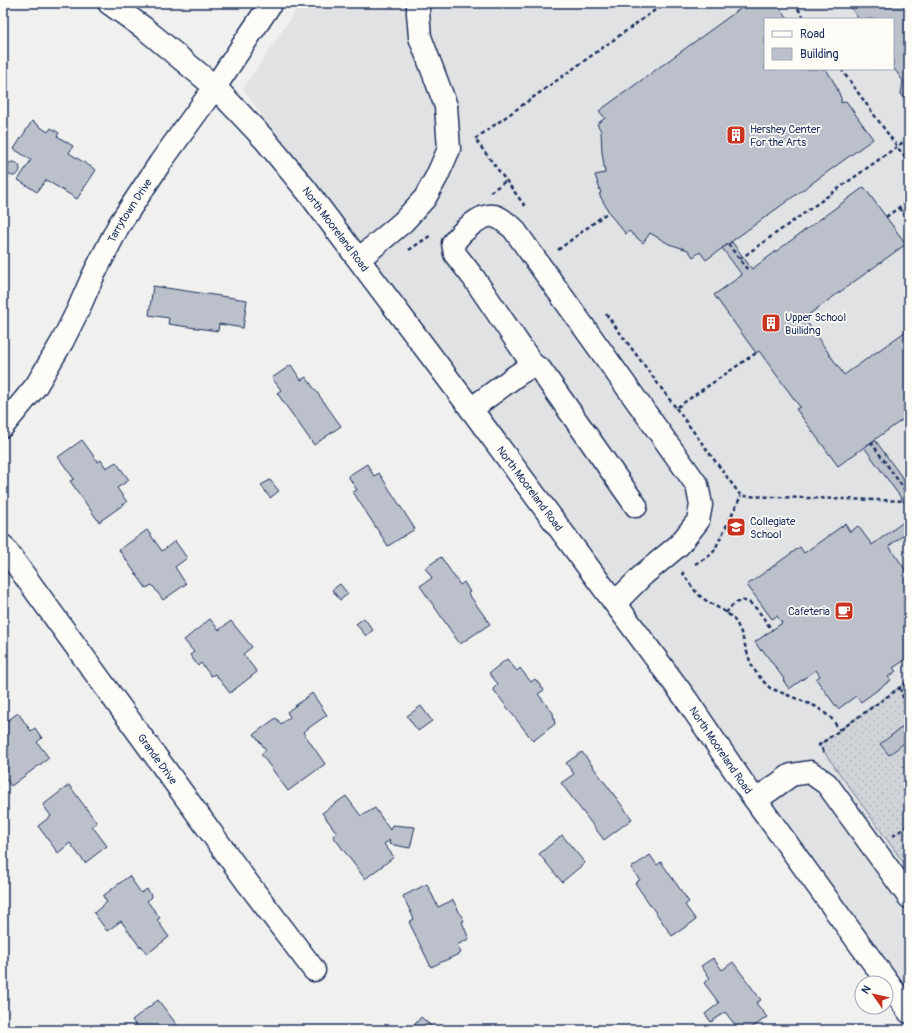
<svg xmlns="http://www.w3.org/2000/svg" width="912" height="1033" viewBox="0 0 912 1033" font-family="Pangolin,sans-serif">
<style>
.built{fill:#e0e2e3;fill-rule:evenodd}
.grass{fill:url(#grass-dots);stroke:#76819b}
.building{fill:#bbc0ca;stroke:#1b2f5e}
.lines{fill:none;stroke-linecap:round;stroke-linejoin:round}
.minor-casing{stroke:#1b2f5e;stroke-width:25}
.path{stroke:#1b2f5e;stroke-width:2.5;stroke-dasharray:4 3;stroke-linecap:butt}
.minor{stroke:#fdfcf7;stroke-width:22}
.labels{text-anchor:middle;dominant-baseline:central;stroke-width:3.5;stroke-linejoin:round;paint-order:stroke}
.poi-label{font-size:11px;fill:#1b2f5e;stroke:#fdfcf7;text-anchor:start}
.street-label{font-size:11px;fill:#1b2f5e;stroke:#fdfcf7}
</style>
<defs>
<pattern id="grass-dots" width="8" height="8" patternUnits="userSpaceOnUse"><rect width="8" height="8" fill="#d0d3d8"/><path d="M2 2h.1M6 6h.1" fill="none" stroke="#b2b5bc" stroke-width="1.8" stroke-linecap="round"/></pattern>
</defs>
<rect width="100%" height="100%" fill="#f0f0ee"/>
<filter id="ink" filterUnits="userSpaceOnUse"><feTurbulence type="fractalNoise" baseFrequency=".025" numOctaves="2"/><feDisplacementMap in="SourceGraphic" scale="8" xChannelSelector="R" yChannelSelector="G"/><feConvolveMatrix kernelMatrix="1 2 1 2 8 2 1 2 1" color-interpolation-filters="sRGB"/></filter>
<g filter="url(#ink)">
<path class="built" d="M301,3H909V1007L243,89ZM765,19H893V69H765Z"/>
<path class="grass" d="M909,680V870L819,745Z"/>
<path class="building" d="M748,3H776L788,19L790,18L791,19H765V69H826L835,84L841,98V103L846,101L873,139L706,260L700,252L693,257L688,250L669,244L650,233L643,243L629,231L626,234L611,216L599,194L601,193L595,175L605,173L602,152L601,131L597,124L605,118L599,111Z
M847,3H909V104L901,94L903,81L893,67V19H859Z
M32,121L48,132L51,128L59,133L57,136L73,146L69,153L96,170L77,199L46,180L37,192L18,180L31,160L14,149Z
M6 169a7 7 0 1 1 14 0a7 7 0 1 1-14 0Z
M864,187L906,244L804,318L844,375L909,329V415L838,466L796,409L800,407L759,351L756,353L714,295L742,275L722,248L732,242L752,269Z
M153,286L247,300L243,328L219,324L218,331L168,324L169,318L149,315Z
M291,365L301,380L306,377L341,426L314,445L277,393L281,390L272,378Z
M82,440L98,462L101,460L106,468L116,462L129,480L117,488L127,502L99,522L70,481L74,479L58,457Z
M875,440L909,487V509L864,447Z
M367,464L374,476L379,473L415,529L388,546L353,492L357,490L348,476Z
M270,480L279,491L270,498L261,485Z
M909,518V531L889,546L909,575V657L893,668L896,671L888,677L891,680L861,702L856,696L838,709L816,679L820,676L816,670L789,689L783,680L784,679L762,649L761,651L755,642L782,623L777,616L772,619L747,585L800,547L804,553L845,524L850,532L858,526L872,545Z
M147,530L162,551L175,541L187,558L175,567L186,584L163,600L152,585L146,588L119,550Z
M441,557L460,585L464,582L470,592L468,593L490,624L460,644L420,586L432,578L425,568Z
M340,584L348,594L340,600L332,590Z
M364,618L373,630L366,636L356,624Z
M210,619L219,630L231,621L252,647L243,654L257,672L230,693L215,674L211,676L201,663L198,666L190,655L194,652L184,640Z
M507,659L517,671L520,668L531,682L535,679L544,690L538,694L553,713L555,724L533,741L493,689L498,684L489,673Z
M312,693L327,715L303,732L325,764L288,791L261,754L266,750L254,734L276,718L281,724L290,717L287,712Z
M421,706L432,721L418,731L407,716Z
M18,713L31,731L35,728L42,738L37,742L49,758L11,786L3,775V755L5,753L3,750V724Z
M909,722V739L889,755L880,744Z
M582,752L632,819L604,840L561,783L574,774L566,763Z
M69,785L97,823L92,826L107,846L85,863L70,843L58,853L38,826L51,816L43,805Z
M346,796L361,816L375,808L390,830L392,825L415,827L410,848L389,844L390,840L384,844L394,857L365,879L333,836L337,833L322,813Z
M562,835L585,863L562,882L539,854Z
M650,855L657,865L661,862L689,902L685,905L696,920L672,936L635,883L640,880L631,868Z
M129,876L141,893L147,889L152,897L147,901L160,918L157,920L169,937L147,954L141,945L140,947L121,921L107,931L94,913L107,902L103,896Z
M427,884L438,907L453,900L464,921L462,922L469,939L457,945L461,953L431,967L409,922L414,919L403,896Z
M713,958L722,970L733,962L761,1000L756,1003L767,1017L749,1030H739L725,1012L711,1022L705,1014L719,1003L704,983L710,978L701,966Z
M158,1000L181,1030H139L132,1020Z
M421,1017L436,1030H410Z"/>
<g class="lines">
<g class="minor-casing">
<g id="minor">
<path id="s1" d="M109,3L144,28L215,87L266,141L307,191L471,409L686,699L743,783L909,1012"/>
<path d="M359,259L403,222L425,198L437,176L449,149L446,106L420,37L418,13V3"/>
<path d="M533,365L473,277L455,254L453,243C461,233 480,213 494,216C502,218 507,224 513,228L697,485L701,505L698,521L679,545L644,574L615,603"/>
<path d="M471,409L517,375L533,365L540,369L636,506"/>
<path id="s2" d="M3,426L36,386L62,342L78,310L93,276L119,225L160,163L215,87L271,3"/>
<path id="s3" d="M3,546L247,882L314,970"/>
<path d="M756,800L791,775L810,772L827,784L909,897"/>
</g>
</g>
<path class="path" d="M794,3L805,19
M841,69L909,163
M490,192L506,181
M525,206L475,139L665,3
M899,208L904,214L909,215
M886,217L909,200
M728,244L747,269
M409,250L431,235
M558,250L608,212
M740,259L909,138
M606,314L676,408L756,353
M676,408L741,496L909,501
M871,442L909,496
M695,564L709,556L714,551L741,496
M682,572C687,579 692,588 698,594C709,605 726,609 735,621C743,633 745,648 750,661C754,672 762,680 770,688L817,707L831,718L840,730
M726,613C746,584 759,613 772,630
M900,688L909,716
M824,752L819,745L909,681
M893,836L909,825"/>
<use href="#minor" class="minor"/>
</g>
</g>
<defs>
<g id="building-square" transform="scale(1)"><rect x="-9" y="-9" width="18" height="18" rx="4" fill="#c8321e" stroke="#fdfcf7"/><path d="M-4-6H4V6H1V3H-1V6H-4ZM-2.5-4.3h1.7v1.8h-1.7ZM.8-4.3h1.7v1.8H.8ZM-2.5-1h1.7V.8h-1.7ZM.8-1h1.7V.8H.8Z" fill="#fff"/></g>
<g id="school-square" transform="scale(1)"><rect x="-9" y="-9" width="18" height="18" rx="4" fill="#c8321e" stroke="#fdfcf7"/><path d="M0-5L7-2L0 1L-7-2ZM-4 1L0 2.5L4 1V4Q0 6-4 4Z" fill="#fff"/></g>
<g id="cafe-square" transform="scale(1)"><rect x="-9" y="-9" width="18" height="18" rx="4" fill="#c8321e" stroke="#fdfcf7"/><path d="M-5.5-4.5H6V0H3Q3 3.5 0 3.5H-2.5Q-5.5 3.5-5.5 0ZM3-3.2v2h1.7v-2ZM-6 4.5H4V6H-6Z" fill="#fff"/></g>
</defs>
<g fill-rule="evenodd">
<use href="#building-square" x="736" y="135"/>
<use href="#building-square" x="771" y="323"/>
<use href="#school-square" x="736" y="527"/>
<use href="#cafe-square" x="844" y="611"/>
</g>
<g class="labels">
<g class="poi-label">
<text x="750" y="129">Hershey Center<tspan x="750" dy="13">For the Arts</tspan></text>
<text x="785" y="317">Upper School<tspan x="785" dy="13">Builidng</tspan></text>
<text x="750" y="521">Collegiate<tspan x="750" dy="13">School</tspan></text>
<text x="830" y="611" text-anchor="end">Cafeteria</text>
</g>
<g class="street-label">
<text stroke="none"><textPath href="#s2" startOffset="251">Tarrytown Drive</textPath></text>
<text stroke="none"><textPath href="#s1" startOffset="322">North Mooreland Road</textPath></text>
<text stroke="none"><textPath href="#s1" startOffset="646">North Mooreland Road</textPath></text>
<text stroke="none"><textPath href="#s1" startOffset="970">North Mooreland Road</textPath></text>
<text stroke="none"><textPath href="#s3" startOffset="263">Grande Drive</textPath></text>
</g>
</g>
<rect width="912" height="1033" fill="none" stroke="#fdfcf7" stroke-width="16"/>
<rect x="8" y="8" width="896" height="1017" fill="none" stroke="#1b2f5e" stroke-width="1.5" filter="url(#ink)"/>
<rect x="764" y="18" width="130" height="52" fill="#fdfcf7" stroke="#a3aaba"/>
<rect x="772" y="31" width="20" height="6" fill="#fdfcf7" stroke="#a3aaba"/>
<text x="800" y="38" font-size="12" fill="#1b2f5e">Road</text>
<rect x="772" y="48" width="20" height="12" fill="#bbc0ca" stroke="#a3aaba"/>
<text x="800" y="58" font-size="12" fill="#1b2f5e">Building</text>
<g transform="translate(874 995) rotate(304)"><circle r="19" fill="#fdfcf7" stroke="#a3aaba"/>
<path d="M0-3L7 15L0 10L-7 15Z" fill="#c8321e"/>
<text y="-6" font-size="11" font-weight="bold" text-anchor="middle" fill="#1b2f5e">N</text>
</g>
</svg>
